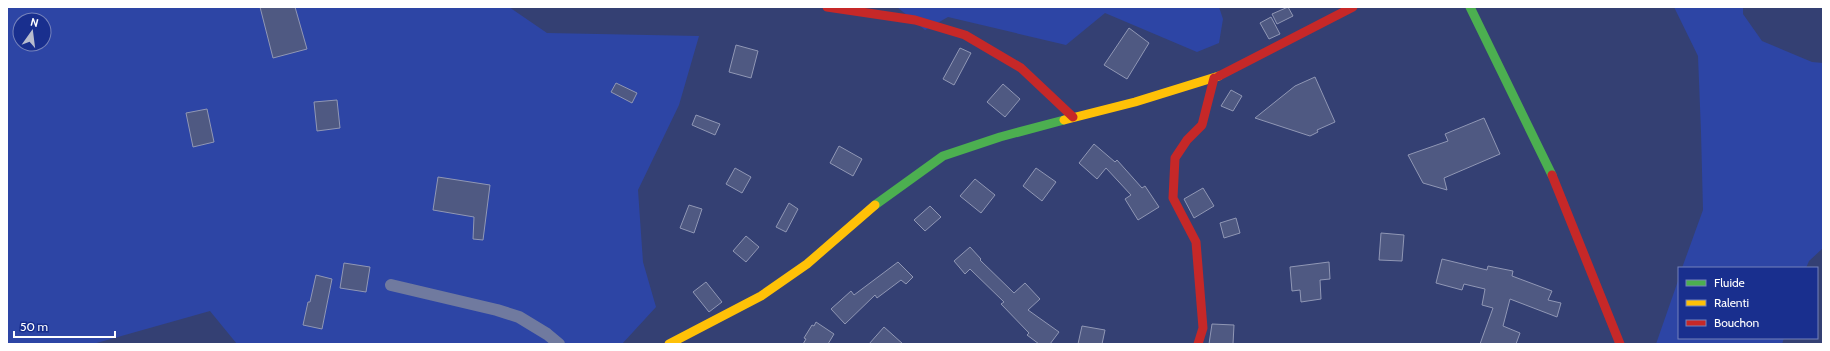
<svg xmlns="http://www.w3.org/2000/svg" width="1830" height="351" viewBox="0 0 1830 351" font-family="Cabin,sans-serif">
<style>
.green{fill:#2d45a5;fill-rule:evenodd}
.building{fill:#4f5982;stroke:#9097b5}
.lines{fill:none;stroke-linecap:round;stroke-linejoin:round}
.street{stroke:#707a9f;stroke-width:12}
.fast{stroke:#4caf50;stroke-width:9}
.slow{stroke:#ffc107;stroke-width:9}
.jam{stroke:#c62828;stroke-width:9}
</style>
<rect width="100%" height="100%" fill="#344073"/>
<path class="green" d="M7,7H509L547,33L699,36L679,105L638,190L643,262L656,307L622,344H237L210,311L93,344H7ZM20,20H44V44H20Z
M897,7H1219L1223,19L1219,43L1197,52L1105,13L1066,45L948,17L925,30Z
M1674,7H1743V14L1762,41L1812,62L1823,63V248L1809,261L1806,268H1682L1703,210L1701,132L1698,56Z
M1679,278V338H1784L1782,344H1656Z"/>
<path class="building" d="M260,7H295L307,49L273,58Z
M1288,7L1293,16L1277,24L1272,14Z
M1271,17L1280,34L1269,39L1260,23Z
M1129,28L1149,43L1127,79L1104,65Z
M736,45L758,51L751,78L729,72Z
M960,48L971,53L954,85L943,79Z
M1315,77L1335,122L1317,130L1318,132L1310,136L1255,118L1295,86Z
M616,83L637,93L632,103L611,92Z
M1003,84L1020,99L1005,117L987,102Z
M1231,90L1242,96L1233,111L1221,106Z
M337,100L340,128L317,131L314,102Z
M207,109L214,142L193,147L186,113Z
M696,115L720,124L715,135L692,125Z
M1484,118L1500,154L1444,178L1447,190L1423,183L1408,155L1448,141L1445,134Z
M1094,144L1115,162L1117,160L1142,188L1145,186L1159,207L1138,220L1125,199L1131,195L1106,168L1097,179L1079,163Z
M839,146L862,159L853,176L830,163Z
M735,168L751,177L742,193L726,184Z
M1036,168L1056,182L1042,201L1023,186Z
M438,177L490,185L483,240L473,239L474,217L433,210Z
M975,179L995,195L981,213L960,196Z
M1203,188L1214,206L1194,218L1184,199Z
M789,203L798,209L786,232L776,227Z
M689,205L702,209L694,233L680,228Z
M930,206L941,217L925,231L914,220Z
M1236,218L1240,233L1224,238L1220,223Z
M1381,233L1404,235L1402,261L1379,260Z
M746,236L759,247L746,262L733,251Z
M970,247L981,259L980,260L1014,293L1025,283L1040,299L1028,310L1059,332L1050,344H1039L1027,335L1029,333L1001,304L1004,302L970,269L965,274L954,261Z
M1442,259L1487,270L1488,266L1513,271L1512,276L1552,291L1548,300L1561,303L1557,317L1510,299L1503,326L1520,333L1516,344H1480L1493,308L1482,305L1485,289L1464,284L1462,290L1436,283Z
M898,262L913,277L906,284L901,280L877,298L875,295L845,324L831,309L851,291L854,295Z
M1329,262L1330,279L1320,280L1321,299L1301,302L1300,290L1292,291L1290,267Z
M344,263L370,267L366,292L340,288Z
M316,275L332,279L322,329L303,325L308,302H310Z
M706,282L722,302L709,312L693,292Z
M816,322L834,334L828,344H803L806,339L804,338L812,325L814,326Z
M1212,324L1234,325L1233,344H1209Z
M1082,326L1105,330L1102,344H1078Z
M884,327L903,344H869Z"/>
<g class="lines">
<path class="street" d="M391,285L497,310L519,317L547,334L559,344"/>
<path class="fast" d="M1470,7L1552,175
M875,205L943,156L1000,137L1064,120"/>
<path class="slow" d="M1064,120L1135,102L1219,76
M669,344L761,296L807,264L875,205"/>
<path class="jam" d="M827,7L915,20L965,35L1021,68L1073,117
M1219,76L1353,7
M1552,175L1620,344
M1198,344L1203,328L1196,242L1173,198L1175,158L1187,140L1202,125L1214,78"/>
</g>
<rect width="1830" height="351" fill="none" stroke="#ffffff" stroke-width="16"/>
<rect x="1678" y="267" width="140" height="72" fill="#192f8e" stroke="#7582bb"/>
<rect x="1686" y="280" width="20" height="6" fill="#4caf50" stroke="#7582bb"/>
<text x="1714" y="287" font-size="12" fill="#ffffff">Fluide</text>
<rect x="1686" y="300" width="20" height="6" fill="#ffc107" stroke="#7582bb"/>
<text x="1714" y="307" font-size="12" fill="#ffffff">Ralenti</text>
<rect x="1686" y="320" width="20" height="6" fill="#c62828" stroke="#7582bb"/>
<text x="1714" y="327" font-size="12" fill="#ffffff">Bouchon</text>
<g transform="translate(32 32) rotate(14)"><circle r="19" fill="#192f8e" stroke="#7582bb"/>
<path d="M0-3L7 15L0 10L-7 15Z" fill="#b8bcce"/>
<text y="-6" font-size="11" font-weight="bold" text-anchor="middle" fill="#ffffff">N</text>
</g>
<path d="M14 331v6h101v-6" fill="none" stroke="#ffffff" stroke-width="2"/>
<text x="20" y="331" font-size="12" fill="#ffffff" stroke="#192f8e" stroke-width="3" paint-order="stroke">50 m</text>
</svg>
